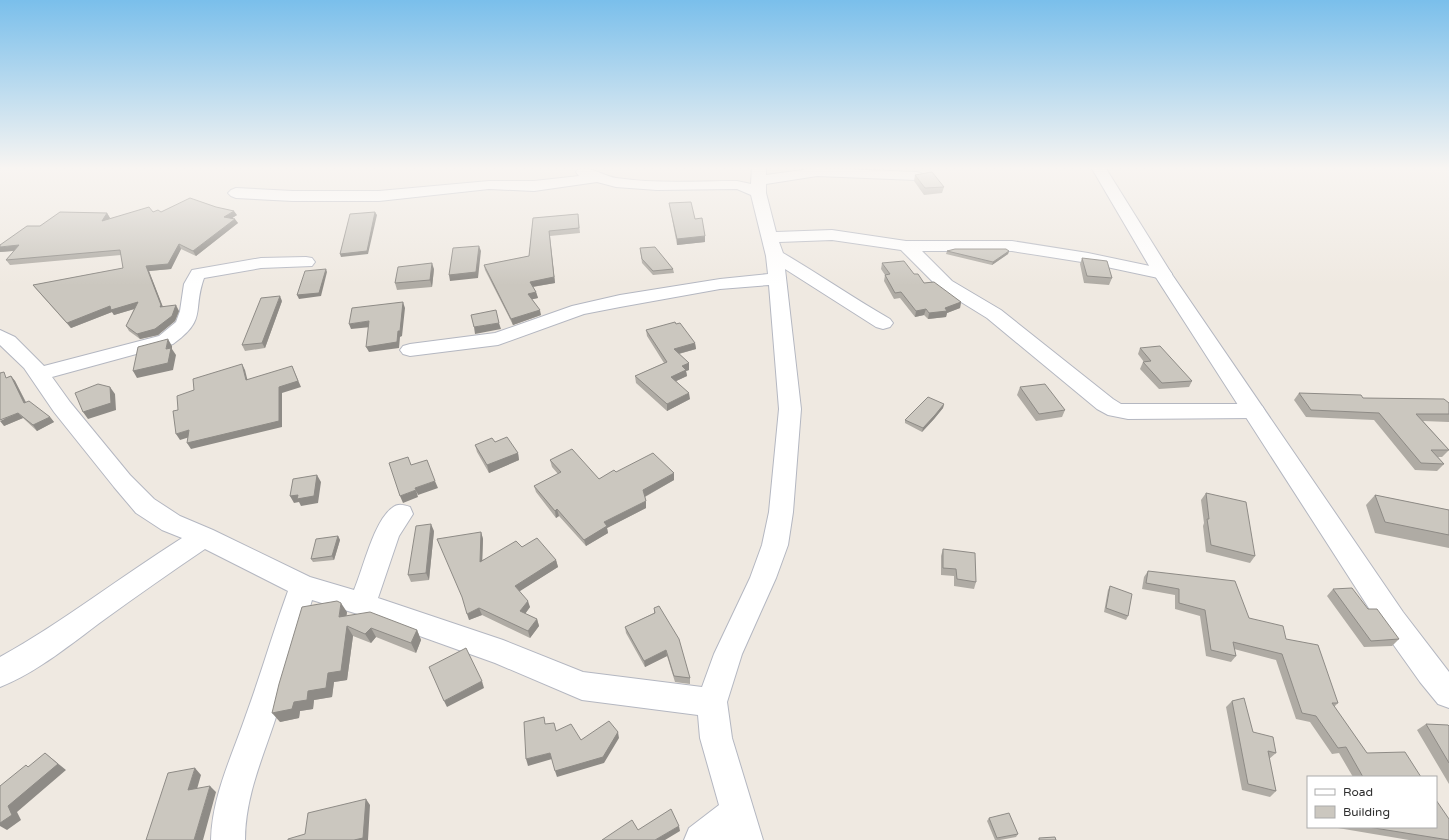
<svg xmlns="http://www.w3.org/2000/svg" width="1449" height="840" viewBox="0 0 1449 840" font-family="'Varela Round',sans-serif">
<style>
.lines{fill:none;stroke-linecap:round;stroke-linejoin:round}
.street-casing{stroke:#b4b7c1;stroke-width:2}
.secondary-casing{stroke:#b4b7c1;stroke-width:2}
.street{fill:#fff;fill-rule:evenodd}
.secondary{fill:#fff;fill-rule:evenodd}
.wall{fill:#afaba4}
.shaded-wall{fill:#8e8b86}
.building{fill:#cbc7bf;stroke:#8e8b86}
</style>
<rect width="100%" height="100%" fill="#efe9e1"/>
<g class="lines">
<g class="street-casing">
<path id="street" d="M752,167H766V175L817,168L916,172L921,173L923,176L921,179L916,180L817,176L766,184V193L776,232L832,230L906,241H1012L1088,253L1169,270L1172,274L1169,278L1163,279L1088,263L1012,251H922L952,281L1001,310L1113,399L1121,404H1254L1262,406L1265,411L1262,416L1254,418L1128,419L1108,415L1097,409L987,318L940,289L901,250L832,240L779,242L783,253C819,274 853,298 890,319L893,323L890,327L883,329L876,327L785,269L801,409L793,512L788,545L776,578L742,654L727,702L732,738L763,840H684L689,828L719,805L700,738L698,715L582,700L495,663L361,615L312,600C300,638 290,676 277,714C264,755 245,795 245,840H211C212,796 232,756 246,715C261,674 273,632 288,591L205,549C171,572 138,595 105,619C72,643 38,672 0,687V657C63,622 120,577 182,538L162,530L136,513L114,487L54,412L24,368L0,345V330L15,337L44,366L159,336L176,322L180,311L184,284L192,270L261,258L306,257L312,258L315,262L312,266L261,268L204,278C192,311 208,319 173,344L52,377L70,402L130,475L154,499L180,516L213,530L310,577L354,590C363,569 374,521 392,508C398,503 404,505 410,507L413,514L399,536L378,598L503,640L583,672L702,687L714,654L750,578L762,545L769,512L779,409L769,285L720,289L620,307L584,314L498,345L410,356L403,354L400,350L403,346L410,344L495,333L572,306L620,295L720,279L768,274L766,256L751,195L737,189L657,190L616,187L597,182L534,191L489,189L379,201H293L236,198L231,196L228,193L231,190L236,188L293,191H379L489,181H534L579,176L576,172L578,169C590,166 604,176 616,178C656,184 697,181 737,181L751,184Z"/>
</g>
<g class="secondary-casing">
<path id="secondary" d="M1091,167H1105L1173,276L1403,612L1449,672V708L1438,704L1420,682L1383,630L1155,276Z"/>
</g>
<use href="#street" class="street"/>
<use href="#secondary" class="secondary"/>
</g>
<path class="wall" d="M915,175L944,187L942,193L924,195L914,181Z
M669,203L695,219L705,236V242L677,245L670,208Z
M153,212L237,215L232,218L238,223L196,256L181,249L171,269L149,271L163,307L179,311L175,321L158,335L140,339L129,331L126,326L134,309L114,315L112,312L71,328L37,290L33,285L123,268L121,255L10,265L6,260L14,251L0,252L40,226L107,213L110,218L109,219Z
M578,214L580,233L550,236L555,283L533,287L536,292L538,298L532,299L541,315L513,325L485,270L484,265L529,256L533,218Z
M640,248L673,269L674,273L653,275L642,263Z
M947,251H1009L1008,254L992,265L946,254Z
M1082,258L1112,278L1109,285L1084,283L1080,264Z
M882,263L914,274L924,283L961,302L960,308L947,313L946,317L928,319L924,315L915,317L900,298L894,299L884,281L885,275L881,269Z
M434,269L432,287L397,290L395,283Z
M282,301L265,348L245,351L242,345Z
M676,324L695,343L696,349L679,354L689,363V370L686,371L687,376L676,381L690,399L667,411L636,383L635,376L664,363L647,336L646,330Z
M1140,348L1192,381L1189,387L1159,389L1140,369L1143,362H1144L1138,354Z
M11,376L15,381L26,402L50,417L54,422L37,431L23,418L4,426L8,377Z
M1020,387L1065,410L1062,417L1036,421L1017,395Z
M1299,393L1363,398L1449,403V422L1423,421L1449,450L1442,457H1438L1444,464L1437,471L1415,470L1374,420L1306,417L1294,400Z
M944,404L943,408L934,419L922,432L905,423V420Z
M495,442L518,453L519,460L489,473L477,452L475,445Z
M550,460L599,479L616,472L674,480L645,497L646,508L607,528L608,533L586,546L559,516L556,518L536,492L534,486L558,474L552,467Z
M1206,493L1255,556L1250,563L1206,552L1203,526L1204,523L1201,500Z
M1375,495L1449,510V548L1375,533L1366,505Z
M434,531L429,580L411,582L408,575Z
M481,532L483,539L482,560L522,547L556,560L558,567L519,591L530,607L525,614L537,619L539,626L530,638L482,615L469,620Z
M338,536L340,540L334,560L313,562L311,559Z
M943,549L976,582L974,589L954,586V576L941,575V556Z
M1148,571L1249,618L1286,639L1338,703L1334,707L1367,753L1421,777H1353L1339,753L1332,754L1310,722L1296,719L1276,660L1234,649L1236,656L1231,662L1206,656L1200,616L1175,609V595L1142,589L1144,577Z
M1110,586L1128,616L1126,620L1104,612L1108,590Z
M1333,589L1368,609L1399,639L1392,646L1364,647L1327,596Z
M654,608L690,678V684L675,682L667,656L645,667L626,633L625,627L654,613Z
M347,612L346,616L417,630L421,640L416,653L376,637L371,643L353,636L347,680L334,682L332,697L314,700L313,709L300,711L299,718L280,722Z
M1232,701L1253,732L1276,753L1269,759L1276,791L1270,797L1242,790L1226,707Z
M1426,724L1449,726V784L1417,730Z
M989,818L1018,834L1016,837L1000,840H995L987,821Z
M1332,827H1436L1449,840H1409Z"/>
<path class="shaded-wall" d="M234,211L237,215L226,222L224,217Z
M375,212L377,215L368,254L341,257L340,254Z
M107,213L110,218L105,226L102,221Z
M235,219L238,223L196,256L193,251Z
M549,231L555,283L531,287L530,282Z
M705,236V242L677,245V239Z
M179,244L181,249L171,269L149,271L164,310L160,307L146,266Z
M19,245L23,250L0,252V247Z
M479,246L481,251L478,278L450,281L449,275Z
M1009,251L1008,254L992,265L993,262Z
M432,263L434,269L432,287L430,280Z
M326,269L327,272L321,296L299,299L297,295Z
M536,292L538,298L529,300L528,294Z
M280,296L282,301L265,348L262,343Z
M138,302L141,307L114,315L112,312L71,328L67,323L110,306Z
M403,302L405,308L402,336L400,337L399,348L369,352L366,347L398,331Z
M961,302L960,308L947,313L946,317L928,319L929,313Z
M176,305L179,311L175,321L158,335L140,339L137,334Z
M926,309L924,315L915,317L916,311Z
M540,310L541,315L513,325L511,319Z
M369,321L371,327L351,329L349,324Z
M499,323L501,329L475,334L474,327Z
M168,339L172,346V349L176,355L173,370L137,378L133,371L166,349Z
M695,343L696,349L674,355V349Z
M689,363V370L686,371L687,376L672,383L671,377L682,366Z
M242,364L245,370L249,386L246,380Z
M292,366L301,387L282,393V427L191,449L187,443L279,387Z
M11,376L15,381L29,409L24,403Z
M110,387L115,394L116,410L88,419L83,412Z
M689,393L690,399L667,411V404Z
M944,404L943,408L934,419L922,432L923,428Z
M18,413L23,418L4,426L0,421Z
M50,417L54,422L37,431L33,425Z
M189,430L193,436L180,440L176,434Z
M518,453L519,460L489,473L487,465Z
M674,473V480L644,497L643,490Z
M317,475L321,482L318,503L301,506L299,502L294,503L290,496Z
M435,481L438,488L418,495L415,488Z
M416,490L418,497L403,503L400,496Z
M646,501V508L607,528L608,533L586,546L584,540L604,522Z
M557,509L559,516L556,518L555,511Z
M431,524L434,531L429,580L426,573Z
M481,532L483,539L482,568L480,562Z
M338,536L340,540L334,560L332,556Z
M556,560L558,567L517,593L515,586Z
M528,601L530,607L522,618L520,611Z
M341,603L347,612L345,627L339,617Z
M479,608L482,615L469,620L467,614Z
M537,619L539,626L530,638L528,631Z
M347,626L353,636L347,680L334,682L332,697L314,700L313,709L300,711L299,718L280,722L272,713L294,702L308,691L328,673Z
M371,628L376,637L371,643L365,634Z
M417,630L421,640L416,653L411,643Z
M666,650L667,656L645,667L644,661Z
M482,681L484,688L447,707L444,701Z
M618,732L619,738L604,763L557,777L555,771Z
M45,753L66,770L17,812L21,820L7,830L0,826V823L8,806Z
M550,753L552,759L528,766L526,759Z
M195,768L201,775L195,796L188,790Z
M210,786L216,792L203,840H194Z
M366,799L370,805L368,840H354Z
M679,826L680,831L665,840H655Z"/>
<path class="building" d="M932,172L944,187L925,188L915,175Z
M190,198L216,207L234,211L224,217L235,219L193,251L179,244L168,264L146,266L161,305L160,307L176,305L172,316L155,329L137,334L126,326L138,302L111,310L110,306L67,323L33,285L123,268L120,250L6,260L19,245L0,247V245L27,226H40L60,212L107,213L102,221L149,207L153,212L158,210L161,212Z
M691,202L695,219L702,218L705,236L677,239L669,203Z
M375,212L367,251L340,254L350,214Z
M578,214L579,228L549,231L554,277L530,282L536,292L528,294L540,310L511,319L484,265L529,256L533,218Z
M479,246L476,272L449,275L453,248Z
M655,247L673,269L653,271L642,259L640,248Z
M955,249H1006L1009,251L993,262L947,251Z
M1082,258L1107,261L1112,278L1087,276Z
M904,261L914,274H918L924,283L934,282L961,302L945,308L947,311L929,313L926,309L916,311L901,292L895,293L885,275L890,274L882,263Z
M432,263L430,280L395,283L398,267Z
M326,269L319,293L297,295L305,271Z
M280,296L262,343L242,345L261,298Z
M403,302L400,331H398L397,342L366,347L369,321L349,324L352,308Z
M496,310L499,323L474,327L471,315Z
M675,322L676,324L680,323L695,343L674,349L689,363L682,366L686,370L671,377L689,393L667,404L635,376L667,362L646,330Z
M168,339L166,349L171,348L168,363L133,371L138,347Z
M1160,346L1192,381L1162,383L1143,362L1151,361L1140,348Z
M242,364L246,380L292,366L298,381L279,387V421L187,443L189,430L176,434L173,411L178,410L177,396L194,390L193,379Z
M4,372L6,378L11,376L24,403L29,401L50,417L33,425L18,413L0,420V373Z
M98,384L110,387L111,403L83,412L75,393Z
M1045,384L1065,410L1039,414L1020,387Z
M1299,393L1361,395L1363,398L1444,399L1449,403V414H1416L1449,450H1431L1444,464L1421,463L1379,413L1311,410Z
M928,397L944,404L935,415L923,428L905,420Z
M507,437L518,453L487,465L475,445L492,438L495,442Z
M572,449L599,479L614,470L616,472L653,453L674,473L643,490L646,501L604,522L607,526L584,540L557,509L555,511L534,486L561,472L550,460Z
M408,457L411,465L427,460L435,481L415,488L416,490L400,496L389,463Z
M317,475L314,496L297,499L298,495L290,496L293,479Z
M1206,493L1246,502L1255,556L1211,545L1207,519H1209Z
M1375,495L1449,510V535L1385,522Z
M431,524L426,573L408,575L416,526Z
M481,532L480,562L516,541L522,547L537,538L556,560L515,586L528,601L520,611L537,619L528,631L479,608L467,614L462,597L437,539Z
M338,536L332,556L311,559L316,539Z
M943,549L975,553L976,582L957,579L956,569L943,568Z
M1148,571L1235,581L1249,618L1283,626L1286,639L1318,645L1338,703H1332L1367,753L1405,752L1421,777H1363L1346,747L1338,748L1316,716L1302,713L1282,654L1233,642L1236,656L1211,650L1205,610L1179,603V589L1146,583Z
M1110,586L1132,594L1128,616L1106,608Z
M1352,588L1368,609H1377L1399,639L1371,641L1333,589Z
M337,601L341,603L339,617L370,612L417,630L411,643L371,628L365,634L347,626L341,671L328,673L326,688L308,691L307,700L294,702L292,709L272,713L279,684L302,607Z
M659,606L679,639L690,678L674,676L666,650L644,661L625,627L655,613L654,608Z
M466,648L482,681L444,701L429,667Z
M1244,698L1253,732L1273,737L1276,753L1268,751L1276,791L1248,784L1232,701Z
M544,717L545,724L554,723L556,731L571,724L581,740L609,721L618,732L603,757L555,771L550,753L526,759L524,722Z
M1426,724L1448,725L1449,726V763Z
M45,753L58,764L8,806L12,815L0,823V786L26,765L28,767Z
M195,768L188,790L210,786L194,840H146L168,773Z
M366,799L363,838L354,840H288V839L305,834L308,813Z
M1436,800L1449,819V840L1368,827H1436Z
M671,809L679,826L655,840H602L632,820L638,830Z
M1009,813L1018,834L997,838L989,818Z
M1055,837L1056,840H1039V838Z"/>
<linearGradient id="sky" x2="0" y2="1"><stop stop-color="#7abfeb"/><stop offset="0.59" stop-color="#f8f5f2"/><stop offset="1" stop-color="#f8f5f2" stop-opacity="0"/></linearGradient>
<rect width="1449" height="285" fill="url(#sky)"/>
<rect x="1307" y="776" width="130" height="52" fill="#ffffff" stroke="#ababab"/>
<rect x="1315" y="789" width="20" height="6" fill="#ffffff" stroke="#ababab"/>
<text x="1343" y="796" font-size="12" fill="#2e2e2e">Road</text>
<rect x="1315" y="806" width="20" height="12" fill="#cbc7bf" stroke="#ababab"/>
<text x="1343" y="816" font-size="12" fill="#2e2e2e">Building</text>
</svg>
